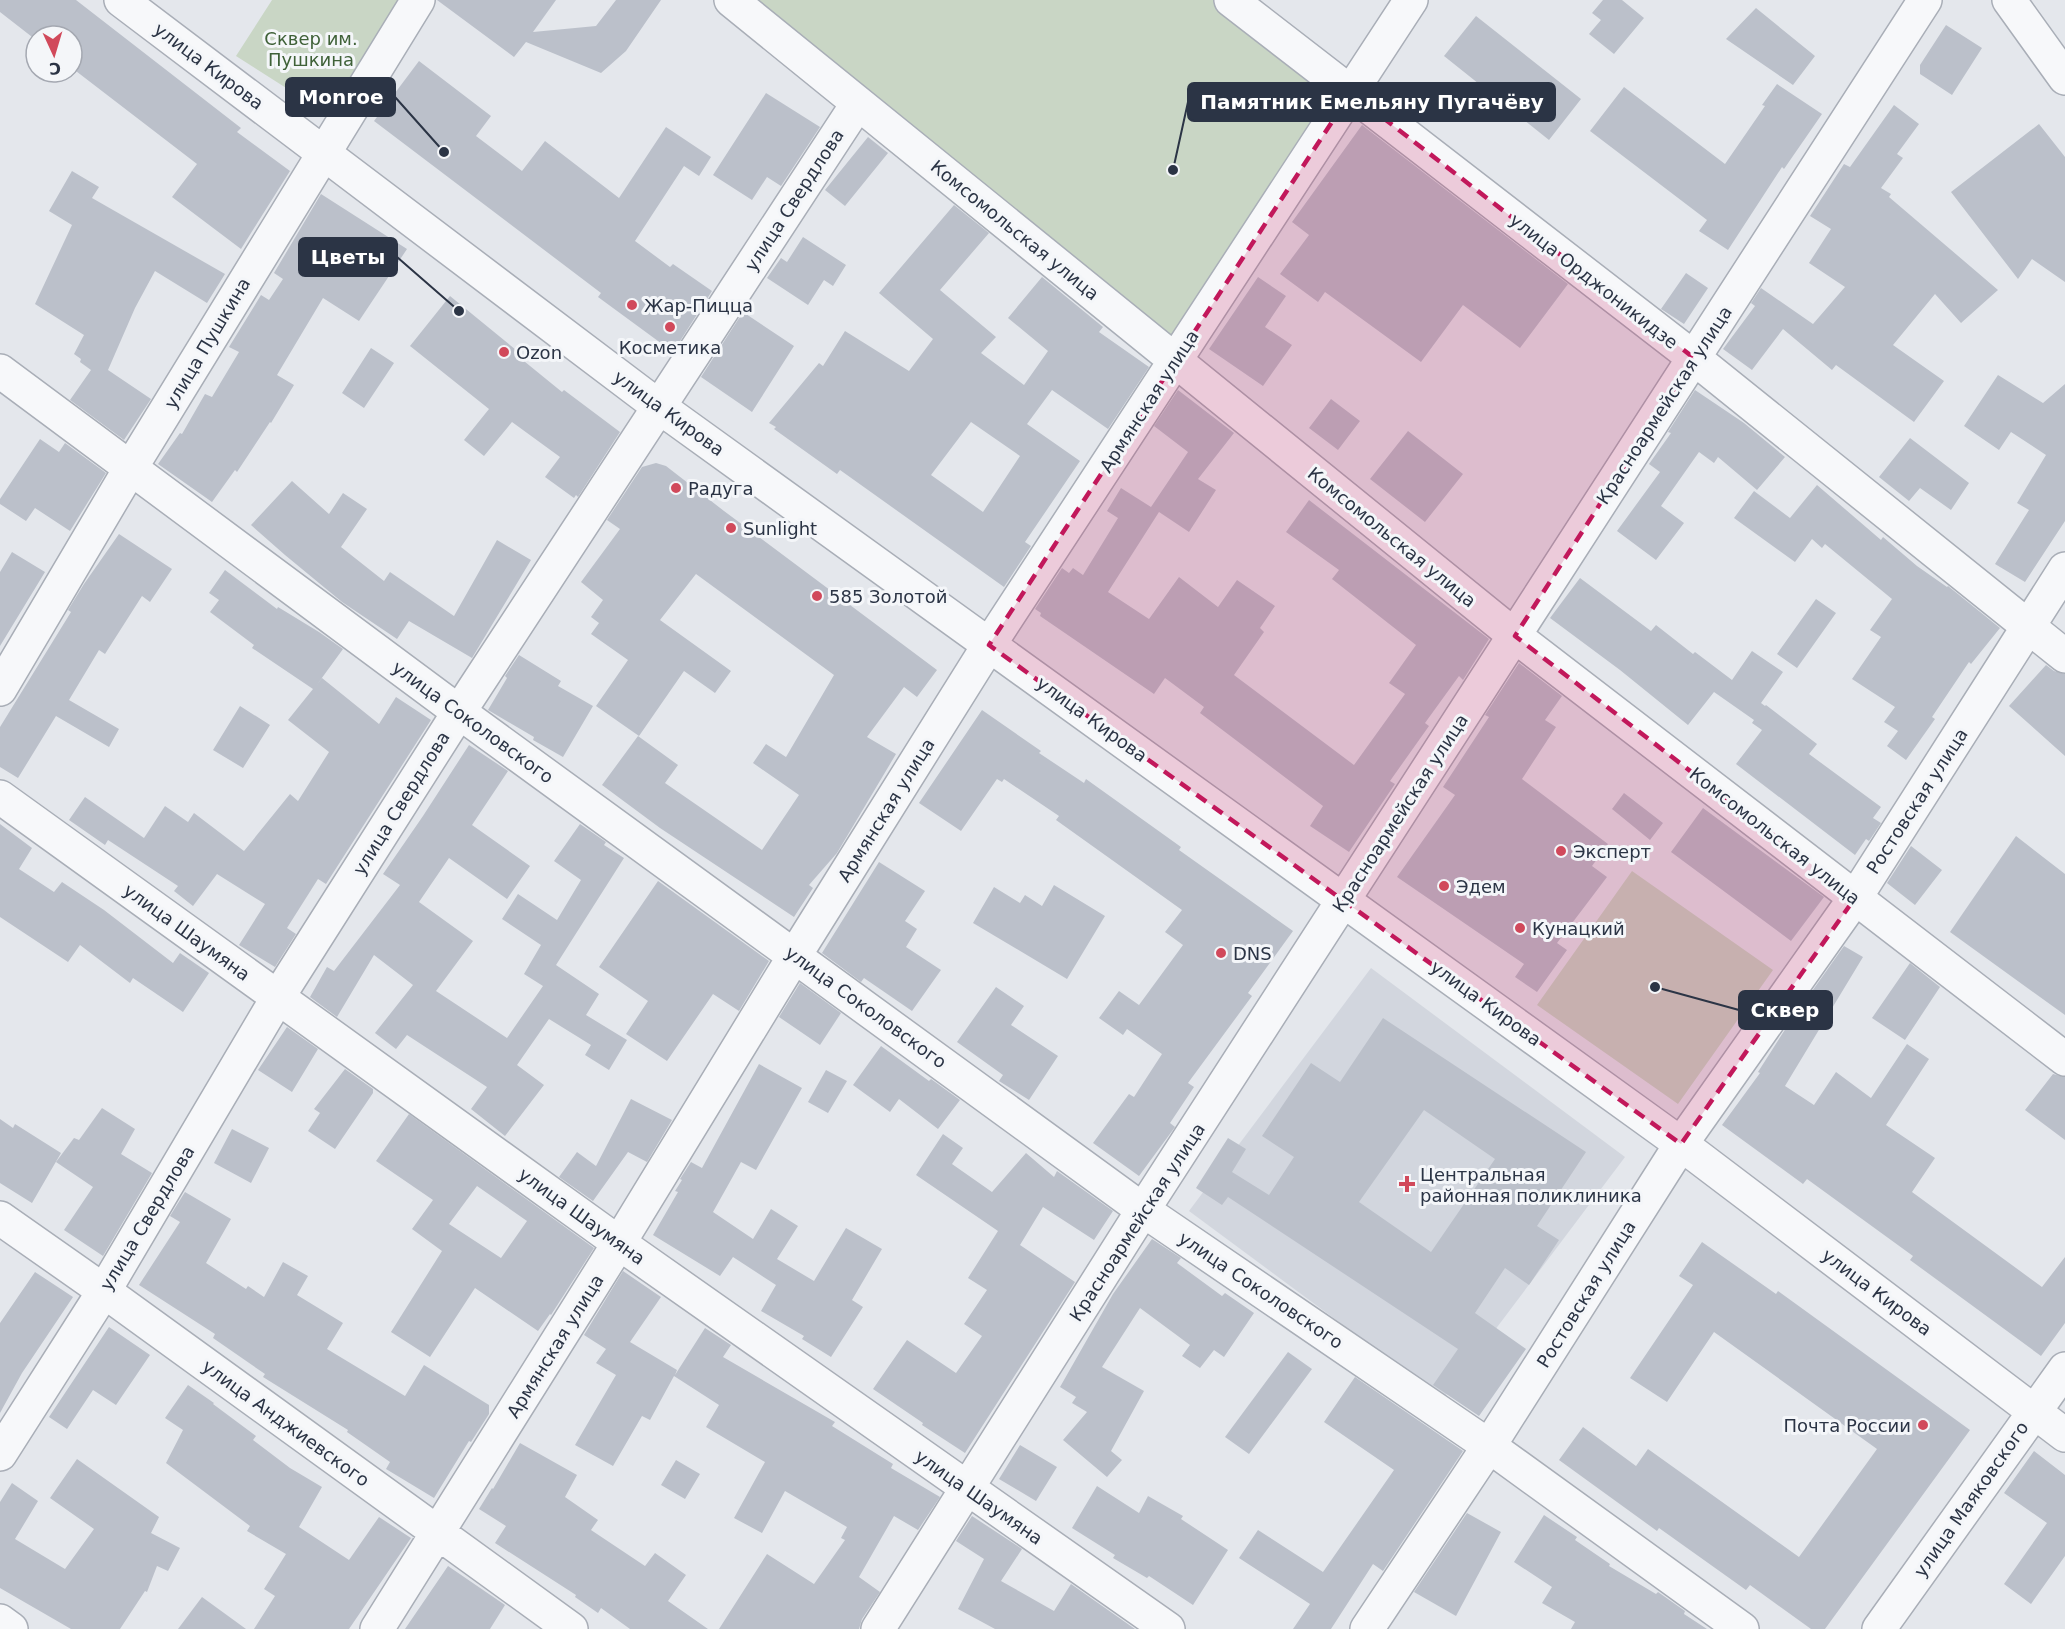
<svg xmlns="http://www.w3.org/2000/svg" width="2065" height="1629" viewBox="0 0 2065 1629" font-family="'DejaVu Sans',sans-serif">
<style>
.built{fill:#d2d6de}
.green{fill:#c9d6c5}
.building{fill:#bbc0ca;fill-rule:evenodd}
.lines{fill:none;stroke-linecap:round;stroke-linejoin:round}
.minor-casing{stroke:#a9aeb7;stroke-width:36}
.minor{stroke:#f7f8fa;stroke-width:33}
.marked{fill:#c2185b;fill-opacity:0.2;stroke:#c2185b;stroke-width:4.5;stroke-dasharray:12 8;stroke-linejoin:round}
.poi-dot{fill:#d1495b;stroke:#f4f6f9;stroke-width:2}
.labels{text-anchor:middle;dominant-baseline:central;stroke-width:6;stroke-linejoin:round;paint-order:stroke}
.park-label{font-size:18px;fill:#3f6138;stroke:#f4f6f9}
.street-label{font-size:18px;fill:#2b3445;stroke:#f4f6f9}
.poi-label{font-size:18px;fill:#2b3445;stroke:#f4f6f9;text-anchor:start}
.leader{fill:none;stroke:#2b3445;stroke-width:2}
.callout-dot{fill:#2b3445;stroke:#f4f6f9;stroke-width:2}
.callout{fill:#2b3445;stroke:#2b3445;stroke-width:2}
.callout-label{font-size:20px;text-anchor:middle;font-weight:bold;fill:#fff}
</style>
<rect width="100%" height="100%" fill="#e4e7ec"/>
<path class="built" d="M1371,968L1625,1157L1443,1399L1189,1211Z"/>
<path class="green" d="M272,0H399L327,114L236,56Z
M731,0H1231L1351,93L1176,361Z
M1632,871L1773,970L1678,1104L1537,1005Z"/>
<path class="building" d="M0,0H76L241,128L237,132L290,171L241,249L172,197L197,164L72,68V36H36V40L0,12Z
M437,0H556L533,32L596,26L616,0H661L626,51L601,73L526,42L514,57Z
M1603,0H1622L1644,18L1614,54L1589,34L1601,20L1592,13Z
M1756,8L1815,56L1793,85L1726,39Z
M1476,16L1581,99L1549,140L1444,56Z
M1946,25L1982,48L1952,95L1920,74V65Z
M419,61L491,116L476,136L522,171L545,141L619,198L666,127L711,157L699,176L684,166L635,241L670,267L673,264L712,291L673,352L598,297L601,293L374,121Z
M1777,84L1822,114L1784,169L1782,167L1728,250L1699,231L1707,220L1590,131L1624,87L1725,164L1765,106L1762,105Z
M766,93L820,127L781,186L767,177L752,200L713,175Z
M1894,105L1919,124L1897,154L1903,158L1881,188L1891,194L1889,197L1998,290L1961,323L1935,294L1893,345L1944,381L1914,422L1836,365L1832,370L1783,329L1752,370L1723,349L1755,306L1751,303L1761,288L1813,324L1845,287L1809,263L1831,229L1810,216L1844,164L1850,167Z
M2039,124L2065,157V282L2032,259L2018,279L1951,192Z
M1362,125L1568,284L1520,348L1463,305L1421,362L1325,292L1318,302L1280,274L1309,235L1292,222Z
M868,137L888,153L845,206L825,190Z
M72,171L99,187L92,198L225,274L207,303L155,271L135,308L108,370L151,399L124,440L70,400L91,370L80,362L81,359L74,354L84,335L35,304L72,225L49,211Z
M321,194L407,249L359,321L323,298L277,375L294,385L271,423L270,422L237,472L235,470L212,502L158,464L180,433L182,434L205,394L212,397L239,352L229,347L261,295L269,300L283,279L274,273Z
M954,205L989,233L940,290L996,337L981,353L1024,385L1048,351L1008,318L1042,277L1103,327L1099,332L1149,367L1108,429L1052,390L1027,424L1080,461L1025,542L1031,546L1004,587L840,470L837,474L774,429L776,427L769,423L819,363L823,366L845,331L909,371L933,339L879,293ZM971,422L1020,456L983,512L931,475Z
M803,237L846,265L833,286L824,280L808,305L767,278L781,258L787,262Z
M1686,273L1708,288L1684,324L1661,309Z
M1258,277L1286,296L1265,327L1292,345L1263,386L1209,349Z
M450,296L521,354L519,357L562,392L564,390L620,432L578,497L576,495L574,498L545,477L560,457L512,422L484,456L464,440L489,409L410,346Z
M743,312L794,346L752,412L701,377Z
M371,348L394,363L364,408L342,393Z
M1998,375L2043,403L2065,384V521L2025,582L1995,564L2029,510L2017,503L2046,455L2011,432L1999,450L1964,426Z
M1178,390L1234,433L1198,479L1216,490L1189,532L1159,512L1108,592L1149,619L1179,577L1218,607L1237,580L1275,606L1260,628L1264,632L1234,675L1354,765L1405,694L1389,683L1416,645L1332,579L1339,570L1286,532L1309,500L1489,639L1463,680L1459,676L1425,723L1429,726L1390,781L1395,784L1349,852L1310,826L1323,806L1200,713L1204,707L1165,678L1154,694L1040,616L1041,613L1035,609L1062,568L1069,573L1073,568L1083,575L1118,518L1107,511L1121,488L1151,507L1188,452L1154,426Z
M1695,390L1744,423L1785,457L1757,490L1718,457L1714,463L1699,452L1661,506L1684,523L1656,560L1617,531L1660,472L1649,464L1671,433L1668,432Z
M1331,399L1360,421L1338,450L1309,428Z
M1408,431L1463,474L1425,522L1370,479Z
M1910,438L1969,483L1951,510L1920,488L1909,501L1879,477Z
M40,439L59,452L65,443L106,473L70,531L35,508L26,521L0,504V499Z
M656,463L666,466L724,511L937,670L917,697L904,687L867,737L896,754L837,853L809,885L813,888L794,917L660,828L602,785L638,736L678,765L665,783L762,850L799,795L753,763L766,744L786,757L834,675L696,574L660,620L731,671L715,693L684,671L639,736L596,706L628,660L591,634L599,623L591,617L603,600L581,582L620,529L607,520L642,467Z
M292,481L329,514L343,493L367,509L341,547L384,581L390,572L454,616L497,540L531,560L472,658L409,621L397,639L342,602L285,555L251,525Z
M1817,485L1881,540L1883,537L1917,566L1947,587L1948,586L2000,628L1971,664L1969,662L1932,717L1935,719L1906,760L1887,746L1898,731L1884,722L1895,707L1852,679L1881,637L1870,630L1892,599L1825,544L1822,548L1812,539L1795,562L1734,518L1754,491L1790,518Z
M119,534L172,569L150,602L142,596L105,654L99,650L69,700L119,729L109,747L56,716L18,778L0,767V727L71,612L68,610L84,584Z
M12,552L45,572L0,646V572Z
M225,570L277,609L278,607L319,632L343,649L316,686L322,678L379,724L396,697L431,720L326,884L318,879L287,928L296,934L275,967L239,945L265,904L217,874L193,906L174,891L178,886L108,840L105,845L69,820L85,797L144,838L165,806L188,822L194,813L244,851L290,794L298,801L329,752L288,720L313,689L252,648L254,645L210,612L219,600L209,593Z
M1580,578L1651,631L1656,625L1693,654L1695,652L1732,680L1752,651L1783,672L1761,703L1765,706L1766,705L1817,744L1809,754L1881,807L1873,818L1881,823L1869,841L1866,839L1855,855L1736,764L1762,730L1752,723L1754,720L1714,692L1688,725L1620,670L1550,618Z
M1816,599L1836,613L1797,668L1777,654Z
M519,655L561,681L558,686L593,706L563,757L533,740L534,737L488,710L507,678L505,676Z
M1519,663L1562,696L1545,720L1556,727L1522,779L1608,844L1592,866L1607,877L1557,943L1567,950L1537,992L1515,977L1524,964L1397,877L1455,795L1443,787L1489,717L1485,715Z
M2046,665L2054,671L2065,674V756L2009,706Z
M240,706L270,725L243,768L213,750Z
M982,710L1041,751L1039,753L1084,783L1086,779L1181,847L1179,850L1293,931L1248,993L1252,996L1188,1083L1194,1087L1170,1123L1175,1127L1139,1176L1093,1143L1129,1094L1134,1097L1162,1054L1127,1029L1123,1035L1099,1018L1119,991L1139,1005L1183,945L1165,932L1182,910L1056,820L1059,816L1004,779L1002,782L997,779L961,831L919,803Z
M469,745L508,771L472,825L530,866L507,899L449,858L419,902L473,941L436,991L507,1038L543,986L524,974L541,945L502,919L518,894L557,920L581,880L554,861L580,824L606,842L604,845L624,858L556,965L599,994L586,1015L627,1040L609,1070L585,1055L591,1045L549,1019L517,1065L544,1085L505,1136L471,1109L487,1087L407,1035L396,1049L375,1033L413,985L374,955L337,1017L310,997L327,967L334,971L400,885L383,874L423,816Z
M1624,793L1663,823L1650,840L1612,809Z
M1703,808L1824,897L1791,941L1671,852Z
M0,824L32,848L19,869L54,892L62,882L104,910L173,963L180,953L209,973L183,1012L133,978L130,983L80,945L68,962L0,917Z
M2016,836L2065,874V1015L1950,932Z
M1911,846L1942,870L1915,905L1887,883Z
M879,862L925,891L905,921L917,929L906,947L941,970L912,1011L864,978L861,982L822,953Z
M658,881L769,961L739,1011L713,994L667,1061L626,1034L648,1001L599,967Z
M1054,885L1105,916L1067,979L973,923L994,887L1020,903L1025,895L1042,906Z
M1844,946L1863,957L1785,1086L1814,1105L1836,1072L1871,1098L1907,1044L1929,1059L1886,1125L1935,1158L1912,1192L2042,1287L2065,1257V1323L2041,1356L1910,1260L1913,1256L1807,1179L1803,1184L1722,1125L1760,1073L1758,1072L1786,1028Z
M1910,963L1940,987L1905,1040L1872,1018Z
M800,983L841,1013L820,1045L779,1017Z
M996,987L1024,1006L1011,1025L1058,1056L1029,1100L999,1081L1003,1075L957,1042Z
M1383,1018L1586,1152L1537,1226L1559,1240L1529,1285L1505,1268L1475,1313L1526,1349L1479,1416L1433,1385L1458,1349L1228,1197L1222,1205L1196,1188L1228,1138L1246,1149L1232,1172L1269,1195L1294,1157L1262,1136L1311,1063L1340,1082ZM1424,1110L1495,1159L1431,1252L1359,1202Z
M287,1027L318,1049L292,1092L258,1070Z
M881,1046L929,1081L931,1079L960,1100L938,1129L899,1099L890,1112L853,1085Z
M759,1064L802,1088L756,1170L741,1162L713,1212L753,1239L771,1209L798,1226L777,1259L814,1281L846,1228L882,1249L852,1300L863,1307L831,1357L802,1339L804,1336L761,1311L776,1285L733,1257L720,1276L653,1235L678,1192L675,1191L682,1180L680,1179L691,1162L702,1168Z
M345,1069L373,1089V1093L335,1149L308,1131L320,1113L314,1109Z
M826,1070L847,1081L828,1113L808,1102Z
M2053,1074L2065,1077V1140L2025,1110Z
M631,1099L672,1120L647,1162L628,1152L593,1201L559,1177L577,1152L596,1166Z
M102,1108L135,1129L121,1154L152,1173L103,1256L64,1230L93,1187L56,1162L74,1138L79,1140Z
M409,1114L594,1248L551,1315L550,1314L538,1331L475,1288L430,1357L391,1332L442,1251L412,1229L433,1200L376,1161ZM477,1186L527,1221L501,1258L449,1224Z
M0,1119L13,1128L15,1124L61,1153L32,1203L0,1183Z
M232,1129L269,1148L251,1183L214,1163Z
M943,1134L963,1148L952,1164L992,1192L1026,1153L1054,1177L1057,1171L1113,1211L1094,1240L1043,1207L1020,1245L1075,1282L965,1453L922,1425L923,1423L873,1389L907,1340L956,1373L982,1336L964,1324L987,1290L968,1278L998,1231L916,1175Z
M185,1192L231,1219L206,1263L246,1289L248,1286L264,1297L283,1262L308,1276L297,1295L343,1323L327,1349L405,1396L424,1365L489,1405V1414L471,1442L469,1441L434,1498L386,1469L390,1462L347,1432L348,1430L263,1377L265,1374L213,1338L215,1334L139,1285L180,1222L170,1216Z
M1152,1239L1181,1258L1177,1263L1222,1296L1225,1293L1254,1313L1224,1357L1214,1350L1200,1368L1182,1356L1190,1345L1140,1308L1102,1367L1144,1391L1111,1451L1122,1460L1107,1477L1063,1440L1087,1412L1072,1403L1076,1397L1060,1387L1113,1294Z
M1702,1242L1776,1294L1778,1291L1970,1430L1825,1629H1811L1750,1585L1746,1590L1659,1528L1657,1531L1559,1460L1583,1427L1636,1466L1648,1449L1799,1557L1877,1449L1714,1332L1667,1402L1630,1378L1693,1285L1679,1276Z
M623,1271L661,1297L630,1342L677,1370L675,1375L705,1328L731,1345L723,1357L835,1422L832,1426L893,1464L891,1468L940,1497L918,1530L894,1516L859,1577L880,1592L862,1619L859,1629H719L767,1554L814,1584L845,1540L841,1538L847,1527L785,1491L762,1533L734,1518L765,1462L706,1427L719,1405L674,1376L650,1420L642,1416L613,1466L575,1445L616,1375L596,1363L606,1349L584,1335Z
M35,1272L73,1297L22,1373L0,1413V1323Z
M109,1327L150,1355L116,1405L93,1390L67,1429L49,1417Z
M1288,1352L1312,1369L1249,1454L1225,1437Z
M1355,1377L1463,1451L1383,1571L1373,1564L1331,1629H1293L1310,1604L1239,1558L1258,1530L1323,1572L1394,1470L1324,1422Z
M188,1385L214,1403L213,1404L256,1436L253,1440L290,1468L322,1487L299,1527L349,1560L379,1517L411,1538L349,1629H254L275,1596L264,1589L286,1554L247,1531L250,1526L166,1463L183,1430L165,1418Z
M520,1443L577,1475L565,1497L598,1520L591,1530L645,1566L655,1553L686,1575L668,1601L708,1629H630L601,1608L598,1613L575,1597L576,1595L495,1543L506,1526L479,1509L492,1488L493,1489Z
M1020,1445L1057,1467L1036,1501L999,1479Z
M2034,1451L2065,1475V1556L2031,1604L2004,1584L2047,1523L2004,1493Z
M77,1459L159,1517L151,1533L180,1548L168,1571L157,1566L147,1592L145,1591L120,1629H71L0,1588V1502L12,1483L38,1501L15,1539L65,1569L94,1529L50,1498Z
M676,1460L700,1474L685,1499L661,1485Z
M1097,1486L1139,1513L1148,1496L1183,1516L1181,1519L1228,1550L1193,1605L1149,1576L1147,1578L1113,1558L1115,1555L1072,1528Z
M1467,1513L1501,1532L1456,1616L1414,1592Z
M1544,1515L1577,1537L1575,1540L1610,1564L1609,1566L1656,1594L1658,1592L1685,1611L1684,1614L1707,1629H1571L1575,1622L1542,1603L1552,1587L1514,1562Z
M972,1516L1022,1549L1001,1581L1054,1611L1071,1584L1135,1629H995L958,1609L984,1559L956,1541Z
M448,1566L505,1605L490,1629H405Z
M202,1597L246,1629H178Z"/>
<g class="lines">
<g class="minor-casing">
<path id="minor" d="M121,0L658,406L1681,1144L2065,1435
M731,0L1515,636L2065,1059
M1231,0L1694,358L2065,656
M2009,0L2065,78
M0,371L459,712L1143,1210L1489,1446L1742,1629
M0,689L130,469L418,0
M0,797L619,1243L1168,1629
M0,1218L104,1291L571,1629
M0,1454L104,1291L278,997L459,712L858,103
M0,1621L11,1629
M377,1629L619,1243L795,955L989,645L1411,0
M878,1629L1143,1210L1925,0
M1367,1629L1489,1446L1681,1144L1855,898L2065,569
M1879,1629L2065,1369"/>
</g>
<use href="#minor" class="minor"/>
</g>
<path class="marked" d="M1351,93L1694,358L1515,636L1855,898L1681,1144L989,645Z"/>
<g class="poi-dot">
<circle cx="632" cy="305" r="6"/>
<circle cx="670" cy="327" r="6"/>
<circle cx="504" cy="352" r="6"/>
<circle cx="676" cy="488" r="6"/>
<circle cx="731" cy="528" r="6"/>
<circle cx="817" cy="596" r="6"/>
<circle cx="1561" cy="851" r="6"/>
<circle cx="1444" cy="886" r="6"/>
<circle cx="1520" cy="928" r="6"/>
<circle cx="1221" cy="953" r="6"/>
<path d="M1404 1175h6v6h6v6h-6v6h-6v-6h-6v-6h6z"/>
<circle cx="1923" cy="1425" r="6"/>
</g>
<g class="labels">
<g class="park-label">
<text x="311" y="38">Сквер им.<tspan x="311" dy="21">Пушкина</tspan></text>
</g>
<g class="street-label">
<text transform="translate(209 66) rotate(37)">улица Кирова</text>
<text transform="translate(794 200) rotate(-57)">улица Свердлова</text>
<text transform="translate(1015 230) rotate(39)">Комсомольская улица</text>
<text transform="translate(1594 281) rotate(38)">улица Орджоникидзе</text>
<text transform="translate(207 343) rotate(-59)">улица Пушкина</text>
<text transform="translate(1149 401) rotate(-57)">Армянская улица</text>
<text transform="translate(1664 405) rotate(-57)">Красноармейская улица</text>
<text transform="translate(669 413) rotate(36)">улица Кирова</text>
<text transform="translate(1392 537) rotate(39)">Комсомольская улица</text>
<text transform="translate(1092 719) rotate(36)">улица Кирова</text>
<text transform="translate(473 722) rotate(36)">улица Соколовского</text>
<text transform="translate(1917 801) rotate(-57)">Ростовская улица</text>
<text transform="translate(401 803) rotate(-58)">улица Свердлова</text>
<text transform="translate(886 810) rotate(-58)">Армянская улица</text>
<text transform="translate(1400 813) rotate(-57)">Красноармейская улица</text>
<text transform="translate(1775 836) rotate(38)">Комсомольская улица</text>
<text transform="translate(187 932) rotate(36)">улица Шаумяна</text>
<text transform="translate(1486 1003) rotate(36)">улица Кирова</text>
<text transform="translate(866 1007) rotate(36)">улица Соколовского</text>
<text transform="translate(582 1216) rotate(36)">улица Шаумяна</text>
<text transform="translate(147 1218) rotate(-59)">улица Свердлова</text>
<text transform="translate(1137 1222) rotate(-57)">Красноармейская улица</text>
<text transform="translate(1261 1290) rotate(34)">улица Соколовского</text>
<text transform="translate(1877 1292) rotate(37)">улица Кирова</text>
<text transform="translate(1586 1294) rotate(-58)">Ростовская улица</text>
<text transform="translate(555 1346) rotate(-58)">Армянская улица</text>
<text transform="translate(286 1423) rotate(36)">улица Анджиевского</text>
<text transform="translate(979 1497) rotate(35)">улица Шаумяна</text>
<text transform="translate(1971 1499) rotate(-55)">улица Маяковского</text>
</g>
<g class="poi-label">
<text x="644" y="305">Жар-Пицца</text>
<text x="670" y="347" text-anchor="middle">Косметика</text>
<text x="516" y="352">Ozon</text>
<text x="688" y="488">Радуга</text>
<text x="743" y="528">Sunlight</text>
<text x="829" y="596">585 Золотой</text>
<text x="1573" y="851">Эксперт</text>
<text x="1456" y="886">Эдем</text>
<text x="1532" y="928">Кунацкий</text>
<text x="1233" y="953">DNS</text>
<text x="1420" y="1174">Центральная<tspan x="1420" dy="21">районная поликлиника</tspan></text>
<text x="1911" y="1425" text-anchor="end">Почта России</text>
</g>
</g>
<path class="leader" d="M444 152L395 97M1173 170L1188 102M459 311L397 257M1655 987L1739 1010"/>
<g class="callout-dot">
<circle cx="444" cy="152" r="6"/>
<circle cx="1173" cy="170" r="6"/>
<circle cx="459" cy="311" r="6"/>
<circle cx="1655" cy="987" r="6"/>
</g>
<g class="callout">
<rect x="286" y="78" width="109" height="38" rx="6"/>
<rect x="1188" y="83" width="367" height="38" rx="6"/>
<rect x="299" y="238" width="98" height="38" rx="6"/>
<rect x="1739" y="991" width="93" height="38" rx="6"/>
</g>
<g class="callout-label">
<text x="341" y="104">Monroe</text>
<text x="1372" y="109">Памятник Емельяну Пугачёву</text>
<text x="348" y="264">Цветы</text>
<text x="1785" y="1017">Сквер</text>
</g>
<g transform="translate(54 54) rotate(176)"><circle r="28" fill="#f4f6f9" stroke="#a4a8b1" stroke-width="1.5"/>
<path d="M0-4.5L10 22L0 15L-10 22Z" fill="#d1495b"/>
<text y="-9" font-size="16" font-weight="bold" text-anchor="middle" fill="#2b3445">С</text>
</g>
</svg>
